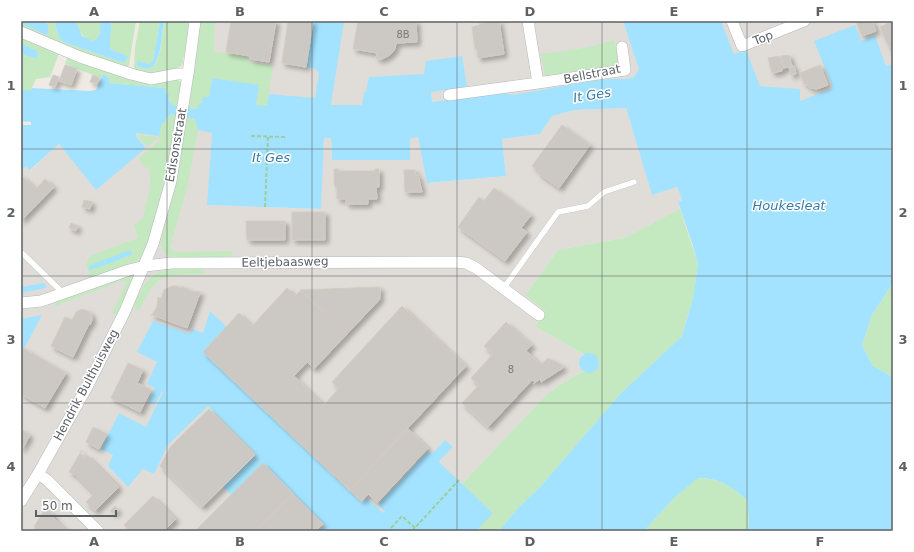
<svg xmlns="http://www.w3.org/2000/svg" width="914" height="552" viewBox="0 0 914 552" font-family="'DejaVu Sans',sans-serif">
<style>
.industrial{fill:#e0ddd8}
.green{fill:#c4e8bf}
.water{fill:#a4e3ff}
.building{fill:#ccc8c3;stroke:#d4ccc2;filter:url(#shadow)}
.lines{fill:none;stroke-linecap:round;stroke-linejoin:round}
.lane-casing{stroke:#b4b8bb;stroke-width:6}
.street-casing{stroke:#b4b8bb;stroke-width:12}
.path{stroke:#9acea2;stroke-width:2;stroke-dasharray:4 2;stroke-linecap:butt}
.lane{stroke:#fff;stroke-width:5.5}
.street{stroke:#fff;stroke-width:11}
.grid{fill:none;stroke:#5c6165;stroke-width:1;stroke-opacity:0.55}
.labels{text-anchor:middle;dominant-baseline:central;stroke-width:3;stroke-linejoin:round;paint-order:stroke}
.number-label{font-size:10px;fill:#787b7c}
.street-label{font-size:12px;fill:#5c6165;stroke:#fff}
.water-label{font-size:13px;font-style:italic;fill:#377ba4;stroke:#fff}
.neatline{fill:none;stroke:#5c6165;stroke-width:1.5}
.grid-label{font-size:13px;text-anchor:middle;font-weight:bold;fill:#5c6165}
</style>
<defs>
<filter id="shadow"><feDropShadow dx="3.5" dy="3.5" stdDeviation="2" flood-color="#0004"/></filter>
</defs>
<rect width="100%" height="100%" fill="#efebe4"/>
<path class="industrial" d="M204,21H623L644,77L414,110L265,112L220,100Z
M718,21H893V101L843,143L748,100Z
M626,108L652,194L677,187L682,200L678,202L680,209L624,238L558,250L525,295L546,312L535,326L585,355L583,371L558,386L545,396L462,484L476,531H21V171L26,165L31,170L59,144L64,149L146,148L136,136V133L171,114L195,119L212,133L208,205L320,209L324,138H331L332,159H410V137H418L428,183L506,176L502,139L540,134L552,116L575,110Z"/>
<path class="green" d="M44,21H54L59,37L63,42L124,63L123,54L114,51L110,48V36L112,25L109,21H136L129,65L127,67L82,53L21,27V23L47,34L48,33V25Z
M76,21H100C100,29 101,38 93,41C82,39 80,31 76,21Z
M140,21H160L153,60L149,64L137,62V66C142,68 147,70 152,67C162,62 162,31 164,21H189L187,41L182,66L174,70L152,74L134,69L135,47Z
M200,21H215L214,52L248,57L247,61L273,66L267,107L256,105L259,86L212,78L209,98L202,102L197,109L188,108L198,40Z
M21,36L59,54L50,77L36,79L31,90H21V54L36,59L38,52L21,43Z
M614,40L620,67L545,76L541,54C566,51 590,48 614,40Z
M68,56L176,79L181,82L177,106L172,105L165,93L166,88L109,83V77L103,74L101,78L65,64Z
M171,114L176,115C170,153 163,190 153,227C150,237 148,251 141,258C131,268 106,273 92,278L90,276L86,265L89,258L92,255L138,238L134,225L143,218C146,202 154,183 148,166L145,168L139,158L160,140L158,137L147,147L137,135L157,137L159,136L162,123H165L166,119Z
M186,117L195,119L198,130L187,188L170,247L172,250L175,252L233,251L232,255L228,258H172C164,254 161,249 161,241L177,180Z
M680,209L698,264L693,298L682,336L621,393L540,487L518,508L499,531H476L492,512L462,484L545,396L558,386L583,371L584,372L597,369C601,359 595,353 585,355L535,326L546,312L525,295L558,250L624,238Z
M177,268H200L203,269L205,274C165,275 157,271 140,310L136,308L134,303C145,281 152,271 177,268Z
M129,275L132,279V282L118,312L115,314L112,313L126,283L124,280L53,307L59,298Z
M893,283V377L873,366L862,345L872,315Z
M697,478C722,479 729,485 747,500L749,523L747,531H644L675,497Z"/>
<path class="water" d="M21,21H44L48,25V33L46,35L21,23Z
M54,21H76L82,36L93,41C101,38 100,29 100,21H109L112,25L110,36V48C115,53 123,52 128,57L124,63L63,42L59,37Z
M160,21H164C162,31 161,62 152,67C147,70 142,68 137,66V61L149,64L153,60Z
M313,21H344L331,105H362L364,92H366L369,77L424,74L426,61L462,56L467,87L431,92L432,102L504,93L512,95C545,90 578,82 611,79C619,79 626,79 633,78L639,69L623,21H721L734,54L746,50L760,86L800,89V101L833,88L814,41L855,25L861,41L875,35L886,66L893,64V283L872,315L862,345L873,366L893,377V531H747L749,523L747,500C729,485 722,479 698,478L675,497L644,531H499L518,508L540,487L621,393L682,336L693,298L698,264L692,243L678,202L682,200L677,187L652,195L626,108L575,110L552,116L540,134L502,139L506,176L427,183L418,137L410,138V160H332L331,138H324L321,209L207,205L212,133L198,130L195,119L171,114L166,119L165,123H162L159,136L136,133V136L146,148L96,190L59,144L30,170L26,166L21,171V125H31V122L21,121V90H31L32,88L89,91L96,90L103,74L109,77V83L166,88L165,93L169,94V100L172,105L196,109L202,102L203,97H209L212,78L259,85L256,105L267,106L269,94L315,98L319,73L314,68L306,67Z
M21,43L37,51L38,54L36,59L21,54Z
M130,250L132,252V254L111,263L89,270V267L91,265Z
M43,283L46,285V288L21,293V287Z
M210,311L227,327L203,352L362,503L367,498L383,513L385,511L379,506V503L428,451L432,454L445,440L453,447L439,461L441,464L493,513L476,531H319L325,525L263,463L231,495L223,487L256,454L208,406L168,445L154,474L143,469L128,487L108,466L113,455L101,449L119,413L146,427L163,392L162,391L155,405L148,402L155,388L147,384L157,362L137,352L153,321L190,334L192,329L203,333Z
M42,315L24,349L21,347V319Z
M579 363a10 10 0 1 1 20 0a10 10 0 1 1-20 0Z"/>
<path class="building" d="M231,21H276L269,62L250,59V56L226,52Z
M288,21H313L306,67L282,63Z
M358,21H416L417,42L396,43L395,49L390,55L382,59H376L377,53L353,49Z
M499,21L504,54L478,58L477,49H475L472,27L480,25L479,24Z
M856,21H872L876,31L862,36Z
M893,21V54H892L880,27Z
M789,55L792,66L784,68L781,56Z
M779,56V58L781,57L784,68L782,69V71L772,73L768,58Z
M65,65L77,69L71,85L59,81Z
M820,65L828,85L817,89L811,88L804,83L800,73Z
M794,66L796,74L791,75L789,67Z
M53,75L59,77L55,87L49,85Z
M93,75L99,78L97,84L90,82Z
M562,125L590,145L559,188L538,173L539,171L532,166Z
M334,169H339V171H375V169H379V187H376L377,199H368V204H346V199H337V187H335Z
M404,170H415V175H418L422,192H405Z
M21,175L36,189L45,179L54,187L21,221Z
M494,188L531,215L521,228L527,232L505,261L458,227L479,197L484,201Z
M84,200L92,202L90,209L82,207Z
M292,212H325V240H292Z
M246,221H285V240H247Z
M71,223L78,226L76,231L69,228Z
M172,286H177L181,289L182,286L191,291L201,292L200,293L187,328L152,315L151,316L157,307L158,297L161,299L164,290Z
M380,287V299L347,334L300,290Z
M287,288L295,296L301,290L347,334L314,369L307,362L294,376L324,405L339,388L332,382L402,306L466,366L350,490L203,352L239,313L252,326Z
M82,309L90,312L92,316V320L90,325L89,324L73,357L51,346L65,317L72,320L76,312Z
M506,322L532,345L526,351L541,365L548,358L563,366V368L541,382L540,379L533,384L535,382L532,380L488,427L462,403L479,385L471,378L493,354L484,346Z
M21,347L66,373L45,408L21,394V369L22,367L21,366Z
M128,363L143,370L137,383L151,390L140,412L111,398Z
M209,409L255,455L202,507L160,466L171,446Z
M93,427L107,434L99,449L86,442Z
M407,428L428,448L377,503L368,494L362,501L350,490Z
M21,429L30,435L22,449H21Z
M82,450L80,454L85,457L87,455L119,487L95,511L86,502L94,494L74,474L69,472Z
M263,463L293,494L255,531H195Z
M293,494L323,524L315,531H255Z
M153,496L176,519L164,531H130L124,525Z
M115,506L118,510L114,514L110,511Z
M45,509L54,514L52,516L67,531H34L36,528L34,527Z"/>
<g class="lines">
<g class="lane-casing">
<path id="lane" d="M21,252L63,293
M503,289L558,212L588,206L604,192L634,182"/>
</g>
<g class="street-casing">
<path id="street" d="M528,21L538,83
M732,21L742,46L804,21
M21,32L80,57L131,74L151,79L177,74H188
M449,95L538,83L625,70L622,47
M21,303L41,301L129,270L145,266L171,263L454,262L466,263L476,268L539,315
M38,474L47,480L98,531
M21,501L38,474L88,385L125,311L153,244L171,181L188,74L195,21"/>
</g>
<path class="path" d="M251,136L285,137
M265,207L268,137
M391,528L402,516L415,528
M412,531L459,480"/>
<use href="#lane" class="lane"/>
<use href="#street" class="street"/>
</g>
<path class="grid" d="M167,21V531M312,21V531M457,21V531M602,21V531M747,21V531M21,149H893M21,276H893M21,403H893"/>
<g class="labels">
<g class="number-label">
<text x="403" y="34">8B</text>
<text x="511" y="369">8</text>
</g>
<g class="street-label">
<text transform="translate(763 38) rotate(-21)">Top</text>
<text transform="translate(592 74) rotate(-11)">Bellstraat</text>
<text transform="translate(176 145) rotate(-80)">Edisonstraat</text>
<text transform="translate(285 262) rotate(-1)">Eeltjebaasweg</text>
<text transform="translate(86 385) rotate(-62)">Hendrik Bulthuisweg</text>
</g>
<g class="water-label">
<text transform="translate(592 95) rotate(-9)">It Ges</text>
<text x="271" y="157">It Ges</text>
<text x="789" y="205">Houkesleat</text>
</g>
</g>
<rect width="914" height="552" fill="none" stroke="#ffffff" stroke-width="44"/>
<path d="M36 510v6h80v-6" fill="none" stroke="#5c6165" stroke-width="2"/>
<text x="42" y="510" font-size="12" fill="#5c6165" stroke="#ffffff" stroke-width="3" paint-order="stroke">50 m</text>
<rect x="22" y="22" width="870" height="508" class="neatline"/>
<g class="grid-label">
<text x="94" y="16">A</text>
<text x="240" y="16">B</text>
<text x="384" y="16">C</text>
<text x="530" y="16">D</text>
<text x="674" y="16">E</text>
<text x="820" y="16">F</text>
<text x="11" y="90">1</text>
<text x="903" y="90">1</text>
<text x="11" y="217">2</text>
<text x="903" y="217">2</text>
<text x="11" y="344">3</text>
<text x="903" y="344">3</text>
<text x="11" y="471">4</text>
<text x="903" y="471">4</text>
<text x="94" y="546">A</text>
<text x="240" y="546">B</text>
<text x="384" y="546">C</text>
<text x="530" y="546">D</text>
<text x="674" y="546">E</text>
<text x="820" y="546">F</text>
</g>
</svg>
